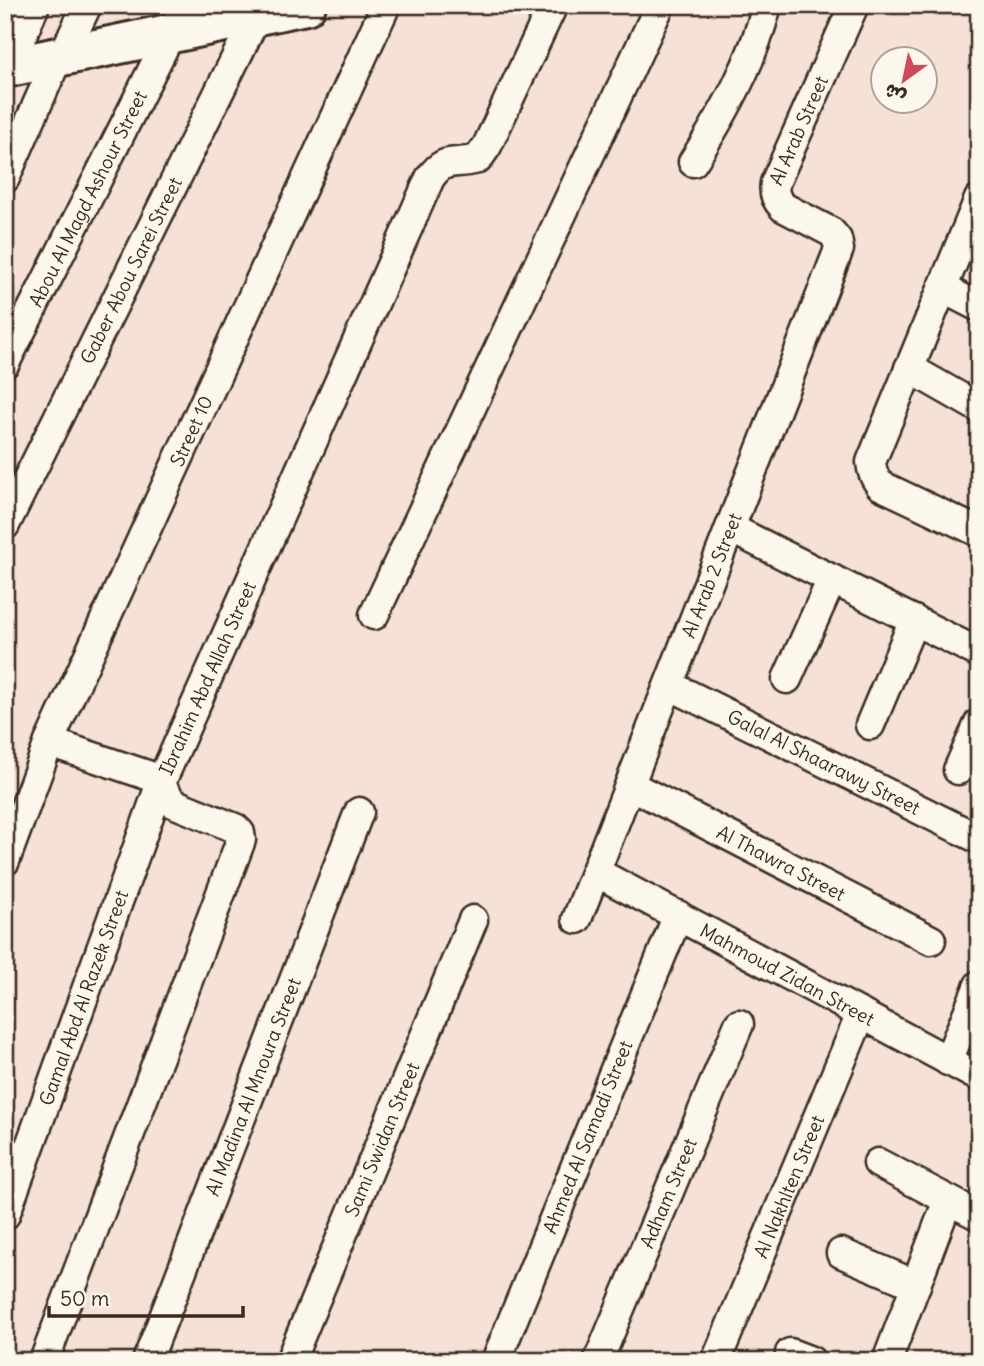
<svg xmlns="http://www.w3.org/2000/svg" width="984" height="1366" viewBox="0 0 984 1366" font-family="Delius,'Playpen Sans Arabic',sans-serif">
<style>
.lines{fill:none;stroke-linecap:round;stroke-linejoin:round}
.street-casing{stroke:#3b2a1e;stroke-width:33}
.secondary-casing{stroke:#3b2a1e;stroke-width:44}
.street{stroke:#fbf7ec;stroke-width:28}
.secondary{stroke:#fbf7ec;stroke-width:38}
.labels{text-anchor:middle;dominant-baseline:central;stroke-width:7;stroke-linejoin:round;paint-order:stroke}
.street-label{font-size:19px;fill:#3b2a1e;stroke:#fbf7ec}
</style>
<rect width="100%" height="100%" fill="#f5e1d6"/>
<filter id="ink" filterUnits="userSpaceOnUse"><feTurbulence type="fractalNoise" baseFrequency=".0143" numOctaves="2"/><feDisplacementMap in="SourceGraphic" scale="14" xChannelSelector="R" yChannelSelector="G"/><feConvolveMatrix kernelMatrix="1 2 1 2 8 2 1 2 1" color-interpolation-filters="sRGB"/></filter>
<g filter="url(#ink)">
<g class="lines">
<g class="street-casing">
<g id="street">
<path d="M63,56L87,5"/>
<path d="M8,68L35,5"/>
<path d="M693,162C724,113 753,62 767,5"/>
<path d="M5,178L58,57"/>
<path d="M979,199L871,462C872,472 874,477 880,485L979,532"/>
<path d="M942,288L979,307"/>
<path id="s1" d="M5,363L185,5"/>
<path d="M909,368L979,408"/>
<path id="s2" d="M5,525L262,5"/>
<path d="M730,528L979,653"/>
<path d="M374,615L660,5"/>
<path d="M787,679L832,579"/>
<path id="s3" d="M669,685L979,839"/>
<path d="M870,725L914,620"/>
<path d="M49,742L162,780"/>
<path d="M958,770L979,723"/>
<path id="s4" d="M630,785L931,940"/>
<path id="s5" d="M5,861L49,742L386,5"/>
<path id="s6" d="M596,872L979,1077"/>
<path id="s7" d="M577,919L839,249L837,239L831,232L783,207C776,200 773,193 775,183L854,5"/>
<path d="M948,1061L979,985"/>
<path d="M878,1163L979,1216"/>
<path id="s8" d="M5,1215L162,780L430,178C446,155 454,166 478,159L487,146L553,5"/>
<path d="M841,1253L916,1285"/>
<path d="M790,1353L811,1361"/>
<path d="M44,1361L241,840L240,833L235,828L173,803L163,789L162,780"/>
<path id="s9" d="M147,1361L359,812"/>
<path id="s10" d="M290,1361L473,920"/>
<path id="s11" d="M496,1361L678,915"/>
<path id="s12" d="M598,1361L739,1024"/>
<path id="s13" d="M716,1361L861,1014"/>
<path d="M887,1361L948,1200"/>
</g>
</g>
<g class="secondary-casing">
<path id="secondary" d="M5,68L306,5"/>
</g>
<use href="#street" class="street"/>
<use href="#secondary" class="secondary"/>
</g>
</g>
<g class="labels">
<g class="street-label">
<text stroke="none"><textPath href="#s7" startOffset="877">Al Arab Street</textPath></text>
<text stroke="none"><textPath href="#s1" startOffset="184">Abou Al Magd Ashour Street</textPath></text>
<text stroke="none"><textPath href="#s2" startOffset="284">Gaber Abou Sarei Street</textPath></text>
<text stroke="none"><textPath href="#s5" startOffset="469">Street 10</textPath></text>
<text stroke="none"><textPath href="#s7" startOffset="369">Al Arab 2 Street</textPath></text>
<text stroke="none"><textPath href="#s8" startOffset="574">Ibrahim Abd Allah Street</textPath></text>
<text stroke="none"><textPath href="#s3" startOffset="173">Galal Al Shaarawy Street</textPath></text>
<text stroke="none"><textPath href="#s4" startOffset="170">Al Thawra Street</textPath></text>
<text stroke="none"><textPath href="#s6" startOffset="217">Mahmoud Zidan Street</textPath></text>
<text stroke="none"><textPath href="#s8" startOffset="231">Gamal Abd Al Razek Street</textPath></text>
<text stroke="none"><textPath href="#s9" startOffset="294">Al Madina Al Mnoura Street</textPath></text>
<text stroke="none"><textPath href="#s11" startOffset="242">Ahmed Al Samadi Street</textPath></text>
<text stroke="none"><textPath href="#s10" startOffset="240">Sami Swidan Street</textPath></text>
<text stroke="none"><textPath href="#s13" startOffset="189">Al Nakhlten Street</textPath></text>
<text stroke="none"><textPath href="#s12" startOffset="182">Adham Street</textPath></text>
</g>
</g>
<rect width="984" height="1366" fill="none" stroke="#fbf7ec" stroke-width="28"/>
<rect x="14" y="14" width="956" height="1338" fill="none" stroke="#3b2a1e" stroke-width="2.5" filter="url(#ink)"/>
<g transform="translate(904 80) rotate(213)"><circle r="33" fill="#fbf7ec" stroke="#aea59a" stroke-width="2"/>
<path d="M0-5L12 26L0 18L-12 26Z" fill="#d1495b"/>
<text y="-10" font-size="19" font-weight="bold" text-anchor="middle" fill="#3b2a1e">ش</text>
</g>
<path d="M49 1306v10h194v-10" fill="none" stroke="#3b2a1e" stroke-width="3.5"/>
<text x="60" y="1306" font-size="21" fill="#3b2a1e" stroke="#fbf7ec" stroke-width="5" paint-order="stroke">50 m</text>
</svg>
